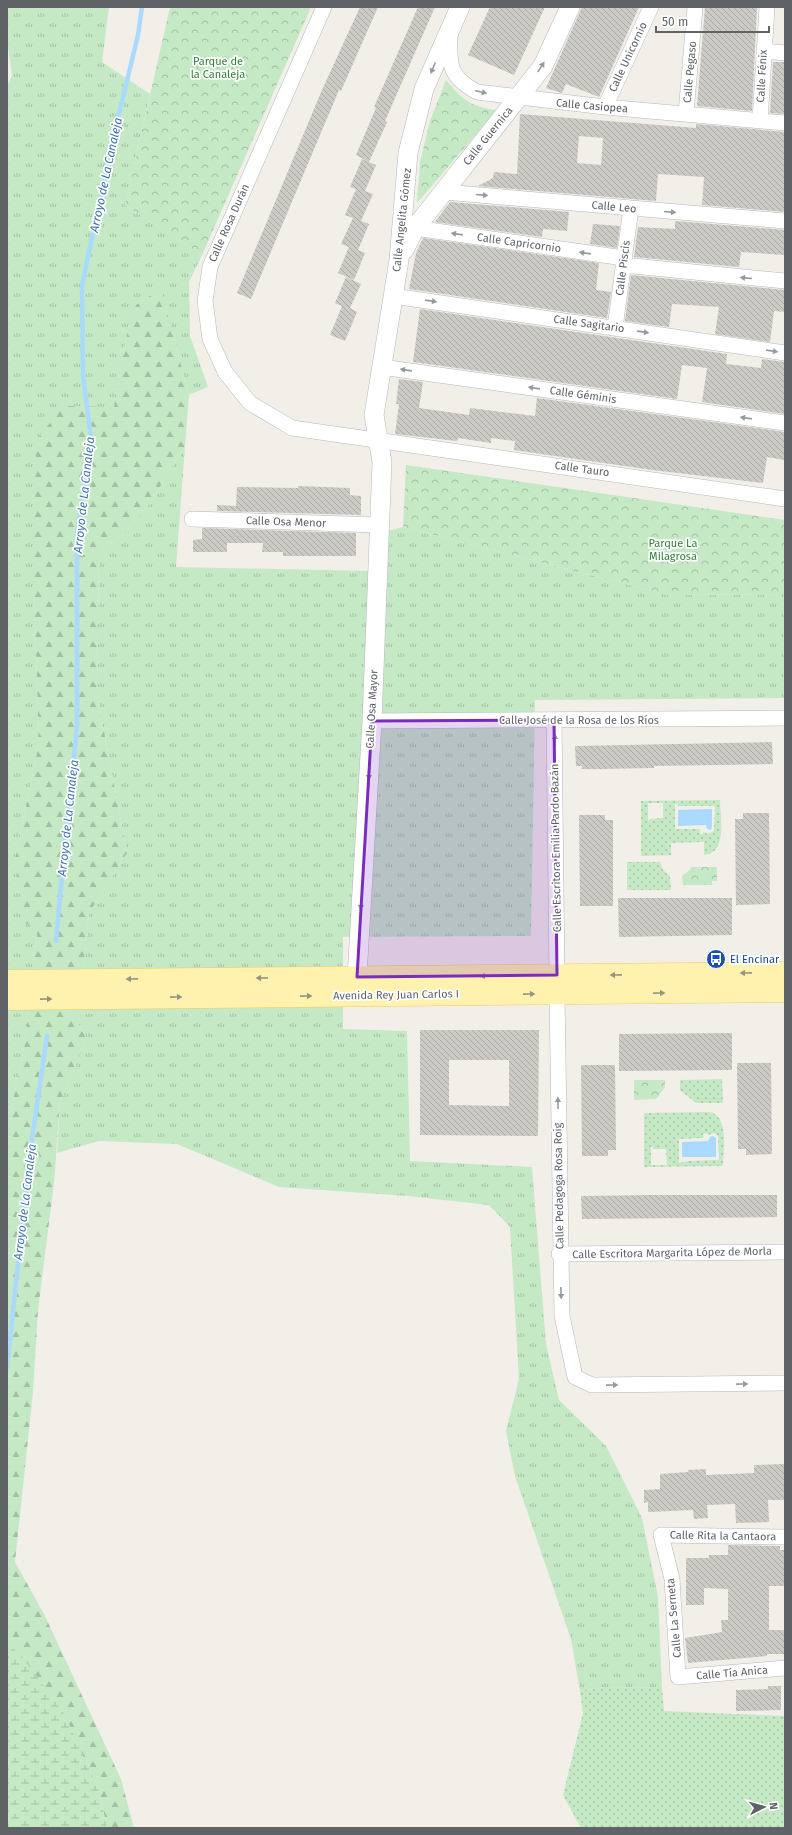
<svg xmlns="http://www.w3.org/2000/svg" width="792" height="1835" viewBox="0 0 792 1835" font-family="'Fira Sans',sans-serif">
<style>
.grass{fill:url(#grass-tufts)}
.forest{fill:url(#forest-firs)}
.wetland{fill:url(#wetland-marsh)}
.park{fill:url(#park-crowns)}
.garden{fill:url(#garden-dots);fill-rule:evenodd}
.water{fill:#aadaff}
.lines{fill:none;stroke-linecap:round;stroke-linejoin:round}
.stream{stroke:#aadaff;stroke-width:4.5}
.building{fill:url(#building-back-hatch);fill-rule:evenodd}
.minor-casing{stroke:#b5b8bc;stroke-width:16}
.tertiary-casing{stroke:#b5b8bc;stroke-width:20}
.primary-casing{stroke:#f2c960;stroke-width:23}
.minor{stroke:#fff;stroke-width:15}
.tertiary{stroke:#fff;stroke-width:19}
.primary{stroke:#fff2af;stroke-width:22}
.oneway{fill:#979a9d}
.oneway2{fill:#979581}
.marked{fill:#7b2cbf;fill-opacity:0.2;stroke:#7b2cbf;stroke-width:3;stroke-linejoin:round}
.labels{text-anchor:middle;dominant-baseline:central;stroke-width:3.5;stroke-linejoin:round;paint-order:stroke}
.street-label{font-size:11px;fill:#5f6368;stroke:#fff}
.park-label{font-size:11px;fill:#348238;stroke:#fff}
.transit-label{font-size:11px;fill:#164399;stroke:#fff;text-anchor:start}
.water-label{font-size:12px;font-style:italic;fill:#4174aa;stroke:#fff}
</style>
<defs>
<pattern id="grass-tufts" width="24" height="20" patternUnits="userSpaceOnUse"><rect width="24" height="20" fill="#c5e8c5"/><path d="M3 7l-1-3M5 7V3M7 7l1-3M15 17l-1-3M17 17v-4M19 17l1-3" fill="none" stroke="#a3c0a4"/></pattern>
<pattern id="forest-firs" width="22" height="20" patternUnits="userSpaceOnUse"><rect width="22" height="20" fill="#c5e8c5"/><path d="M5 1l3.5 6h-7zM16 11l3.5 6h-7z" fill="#a3c0a4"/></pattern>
<pattern id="wetland-marsh" width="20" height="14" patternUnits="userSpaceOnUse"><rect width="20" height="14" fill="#c5e8c5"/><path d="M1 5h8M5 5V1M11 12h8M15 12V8" fill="none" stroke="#a3c0a4"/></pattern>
<pattern id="park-crowns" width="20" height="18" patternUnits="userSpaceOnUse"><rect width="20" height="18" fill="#c5e8c5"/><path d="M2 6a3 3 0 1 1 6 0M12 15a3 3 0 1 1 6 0" fill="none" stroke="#a3c0a4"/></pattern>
<pattern id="garden-dots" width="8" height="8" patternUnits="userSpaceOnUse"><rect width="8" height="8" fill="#c5e8c5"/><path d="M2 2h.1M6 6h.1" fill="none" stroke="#a3c0a4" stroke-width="1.8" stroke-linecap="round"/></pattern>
<pattern id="building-back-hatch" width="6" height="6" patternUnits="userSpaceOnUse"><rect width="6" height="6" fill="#cccac5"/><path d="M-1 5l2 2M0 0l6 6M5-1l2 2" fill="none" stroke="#a9a8a4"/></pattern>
</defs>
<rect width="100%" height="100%" fill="#f1efe8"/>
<path class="grass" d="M7,7H109L102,62L150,94L125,205L202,255L189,282L190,336L208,387L189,395L161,290L128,328L114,408L64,406L34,591L39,743L15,860L37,933L25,1043L7,1131V87L12,75L7,40Z
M185,446L176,567L370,571L384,532L403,527L668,595L785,594V698L535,700L531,936L343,937V1029L407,1031L410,1161L532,1167L546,1344L559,1400L606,1446L642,1518L658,1597L662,1688L605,1687L580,1691L571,1639L515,1476L506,1431L519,1379L510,1227L489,1205L408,1196L279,1187L177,1144L99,1141L57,1153L60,1101L87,1039L78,1023L89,913L127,853L97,694L99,552L126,532L150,503Z"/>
<path class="forest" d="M161,289L189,395L185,446L150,503L126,532L99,552L97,694L127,853L89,913L78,1023L87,1039L60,1101L54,1183L38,1310L33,1392L15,1562L44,1614L121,1779L134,1828H107L99,1791L7,1646V1131L25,1043L37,933L25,922L15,860L39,743L34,591L36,440L64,406L114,407L128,328L136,305Z"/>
<path class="wetland" d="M7,1646L19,1652L65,1715L99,1791L107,1828H7Z"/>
<path class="park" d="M170,7H311L202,255L125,205Z
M446,80C462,99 470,107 497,110L417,203L420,162L430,121Z
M406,465L785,520V594L668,595L403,527Z
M691,867H717V881H712V885H683L682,876L691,869Z
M634,1080H665V1087L656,1099L634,1100Z"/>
<path class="garden" d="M720,800C720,818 728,853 704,855V842L671,843V855L641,856V801ZM648,803H663V818L650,819L648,821ZM675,804H678V806H715L714,831L708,834L703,832V834H700V829H675Z
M627,862H660L663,870L670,876L671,890H627Z
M722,1079L723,1103H696L680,1090V1080Z
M708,1112C730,1114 723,1150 723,1166L644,1167V1113ZM706,1133L708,1135L714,1133L718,1136L719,1160L688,1161L679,1163V1139L703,1138V1134ZM651,1147H653V1149H666L667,1165H651Z
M605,1687L662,1688L664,1711L785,1716V1828H581L563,1795L583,1713L580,1691Z"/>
<path class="water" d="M712,809V827L711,830L707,829L706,825L678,826V810Z
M713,1136L716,1138V1157H682V1142L708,1141L710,1137Z"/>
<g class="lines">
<path class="stream" d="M56,941L65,840L77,728V534L91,438L83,375L82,285L111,147L138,35L142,7
M7,1368L29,1160L47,1036"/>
</g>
<path class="building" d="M360,7H378L341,91L339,90L251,299L237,293L322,90Z
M418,7H435L385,121L387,122L369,162L356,155L376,108L374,107Z
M490,7H545L514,75L468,55Z
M582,7H639L599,97L566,84L562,93L546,88Z
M705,7H757L752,111L697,106Z
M773,62H785V114L770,113Z
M520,114L696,128V124L785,132V212L702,205L704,177L658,174L656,201L478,186L493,178L494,172L517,174ZM579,136L603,138L601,165L577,163Z
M362,159L376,165L365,191L373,194L361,221L369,224L358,250L365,253L354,280L338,273L349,247L341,244L353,218L345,215L356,189L350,187Z
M450,202L569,212L567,231L543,229L542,237L435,222Z
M675,221L785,230V255L741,252L739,267L634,257L638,227L675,229Z
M593,224L620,226L617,248L590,244Z
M423,238L599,263L596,290L611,292L607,318L409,289L416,253Z
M631,275L785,290V312L774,311L770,342L715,334L719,307L672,304L669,327L625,321Z
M346,277L361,284L350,308L357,312L345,341L330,335L342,306L335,303Z
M420,309L727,354L726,364L761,368L762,359L785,362V414L702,402L707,368L682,365L677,399L413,362Z
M399,379L423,382L419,408L469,415L470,408L535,416L537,398L785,432V460L767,457L763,483L652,470L514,450L515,441L491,438V443L458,438L457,441L395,434L399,404H396Z
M298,486L350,488V495L361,496V515L217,511V505L236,506L237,487L298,488Z
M202,528L356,533V556H283V552H262L263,543H227V552H193V540L202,539Z
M772,742L773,764L654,766V768L602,769H582V766H576L575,746Z
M743,813H769L770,904L736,905L735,819H743Z
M579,815H605V820H613V906H580Z
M618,898H732V935L619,937Z
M420,1030H539L538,1136L420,1135ZM449,1060H509V1106L449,1105Z
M732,1033V1070L619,1071V1034Z
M737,1063H771L772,1154L746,1155V1149H738Z
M581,1065H615L616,1150H608V1156H582Z
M651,1195H777V1217L582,1219L581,1196Z
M785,1464V1500H768L769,1522L736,1523L735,1504L707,1505L708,1518L694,1519L693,1510L648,1512V1502L644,1503V1490L660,1489V1474L688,1472V1470L706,1469V1475L754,1473V1465Z
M728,1545L780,1546V1550H785V1586H769V1630H785V1654H767V1656L688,1663L685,1638L722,1632L721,1620H728V1589L704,1588V1605H686V1558H709V1555H728Z
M768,1686H781V1710L736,1711V1690L768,1689Z"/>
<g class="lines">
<g class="minor-casing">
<path id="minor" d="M324,7L210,267L205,301L210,339L225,372L250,403L292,428L785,499
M450,35C449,65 449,77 477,92L605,107L785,123
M764,51L785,53
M605,107L651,7
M686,114L695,7
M760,121L767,7
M444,192L785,221
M415,228L624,258
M623,265L785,281
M393,296L785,353
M615,328L631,208
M381,367L785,423
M192,519L379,525
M554,720L557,975
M372,721L785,718
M557,994L562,1316L575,1377L592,1385L785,1383
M559,1254L785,1252
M785,1537L661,1535L672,1579L678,1677L785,1668"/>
</g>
<g class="tertiary-casing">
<path id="tertiary" d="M404,250L415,228L543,66L570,7
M357,977L372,721L382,462L374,415L399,260L408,153L424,89L460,7"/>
</g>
<g class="primary-casing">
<path id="primary" d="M7,981L785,973
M7,999L785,991"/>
</g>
<use href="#minor" class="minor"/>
<use href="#tertiary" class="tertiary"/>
<use href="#primary" class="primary"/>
</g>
<defs><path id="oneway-solid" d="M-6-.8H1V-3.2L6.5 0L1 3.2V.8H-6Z"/></defs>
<g class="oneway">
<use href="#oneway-solid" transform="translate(541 67) rotate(-57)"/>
<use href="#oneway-solid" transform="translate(433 68) rotate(113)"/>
<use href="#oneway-solid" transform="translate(481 92) rotate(14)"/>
<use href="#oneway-solid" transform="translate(482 195) rotate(5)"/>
<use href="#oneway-solid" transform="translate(670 212) rotate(5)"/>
<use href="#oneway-solid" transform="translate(457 234) rotate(-172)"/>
<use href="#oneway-solid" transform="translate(585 253) rotate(-172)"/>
<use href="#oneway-solid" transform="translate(746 278) rotate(-175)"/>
<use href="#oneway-solid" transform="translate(431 301) rotate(8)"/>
<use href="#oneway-solid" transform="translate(643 332) rotate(8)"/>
<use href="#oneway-solid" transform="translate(772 351) rotate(8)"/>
<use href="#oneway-solid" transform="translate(406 370) rotate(-172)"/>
<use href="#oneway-solid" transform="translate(534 388) rotate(-172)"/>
<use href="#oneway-solid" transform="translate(746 418) rotate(-172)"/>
<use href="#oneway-solid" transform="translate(555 740) rotate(-90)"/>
<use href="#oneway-solid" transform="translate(369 774) rotate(94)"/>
<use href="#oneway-solid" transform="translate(361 904) rotate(94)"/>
<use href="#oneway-solid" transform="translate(558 1103) rotate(-91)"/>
<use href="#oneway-solid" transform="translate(561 1293) rotate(88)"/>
<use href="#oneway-solid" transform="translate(742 1384) rotate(-1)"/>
<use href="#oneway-solid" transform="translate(612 1385) rotate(-1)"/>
</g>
<g class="oneway2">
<use href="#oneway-solid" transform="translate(746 973) rotate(179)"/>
<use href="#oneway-solid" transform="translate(616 975) rotate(179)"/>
<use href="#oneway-solid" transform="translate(486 976) rotate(179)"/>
<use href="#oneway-solid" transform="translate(262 978) rotate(179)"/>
<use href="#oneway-solid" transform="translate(132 979) rotate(179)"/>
<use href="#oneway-solid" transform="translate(659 993) rotate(-1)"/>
<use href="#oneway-solid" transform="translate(529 994) rotate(-1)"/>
<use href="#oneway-solid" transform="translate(306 996) rotate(-1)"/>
<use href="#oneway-solid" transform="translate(176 997) rotate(-1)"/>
<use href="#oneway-solid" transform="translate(46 999) rotate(-1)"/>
</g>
<path class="marked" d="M554,720L557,975L357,977L372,721Z"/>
<defs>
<g id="bus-disc" transform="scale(1)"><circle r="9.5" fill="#1a4fb4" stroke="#fff"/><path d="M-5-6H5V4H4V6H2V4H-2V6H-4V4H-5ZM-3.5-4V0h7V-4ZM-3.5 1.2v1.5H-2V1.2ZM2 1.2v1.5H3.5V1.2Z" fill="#fff"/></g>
</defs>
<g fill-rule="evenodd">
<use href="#bus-disc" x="716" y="959"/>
</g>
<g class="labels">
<g class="street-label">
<text transform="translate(628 57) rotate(-65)">Calle Unicornio</text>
<text transform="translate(690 72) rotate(-85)">Calle Pegaso</text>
<text transform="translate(762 76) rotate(-87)">Calle Fénix</text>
<text transform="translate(592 106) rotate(5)">Calle Casiopea</text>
<text transform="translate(488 136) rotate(-51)">Calle Guernica</text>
<text transform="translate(614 207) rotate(5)">Calle Leo</text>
<text transform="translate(402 220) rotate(-84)">Calle Angelita Gómez</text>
<text transform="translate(229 223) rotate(-66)">Calle Rosa Durán</text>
<text transform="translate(519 243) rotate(8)">Calle Capricornio</text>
<text transform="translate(623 268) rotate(-83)">Calle Piscis</text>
<text transform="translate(589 324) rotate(8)">Calle Sagitario</text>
<text transform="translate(583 395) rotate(8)">Calle Géminis</text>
<text transform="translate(582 469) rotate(8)">Calle Tauro</text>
<text transform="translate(286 522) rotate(2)">Calle Osa Menor</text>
<text transform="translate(372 709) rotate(-87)">Calle Osa Mayor</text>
<text x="579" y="720">Calle José de la Rosa de los Ríos</text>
<text transform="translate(556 848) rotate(-91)">Calle Escritora Emilia Pardo Bazán</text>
<text transform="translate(396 995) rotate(-1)">Avenida Rey Juan Carlos I</text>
<text transform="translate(559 1186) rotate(-91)">Calle Pedagoga Rosa Roig</text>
<text transform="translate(672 1253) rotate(-1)">Calle Escritora Margarita López de Morla</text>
<text transform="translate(723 1536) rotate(1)">Calle Rita la Cantaora</text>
<text transform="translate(674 1618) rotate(-95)">Calle La Serneta</text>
<text transform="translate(732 1673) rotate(-5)">Calle Tía Anica</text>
</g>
<g class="park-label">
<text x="218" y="61">Parque de<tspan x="218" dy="13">la Canaleja</tspan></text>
<text x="673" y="543">Parque La<tspan x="673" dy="13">Milagrosa</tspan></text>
</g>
<g class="transit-label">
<text x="730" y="959">El Encinar</text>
</g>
<g class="water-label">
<text transform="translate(106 175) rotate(-78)">Arroyo de La Canaleja</text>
<text transform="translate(84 495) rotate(-84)">Arroyo de La Canaleja</text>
<text transform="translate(68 818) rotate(-84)">Arroyo de La Canaleja</text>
<text transform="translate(25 1202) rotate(-83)">Arroyo de La Canaleja</text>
</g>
</g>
<rect width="792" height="1835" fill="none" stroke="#5f6368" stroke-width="16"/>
<g transform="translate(764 1807) rotate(84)" stroke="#ffffff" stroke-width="3" paint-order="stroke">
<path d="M0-3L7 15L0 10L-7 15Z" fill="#5f6368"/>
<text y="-6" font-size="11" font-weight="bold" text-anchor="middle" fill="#5f6368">N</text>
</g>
<path d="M656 26v6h113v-6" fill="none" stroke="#5f6368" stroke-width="2"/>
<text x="662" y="26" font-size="12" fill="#5f6368" stroke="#ffffff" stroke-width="3" paint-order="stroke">50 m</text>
</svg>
